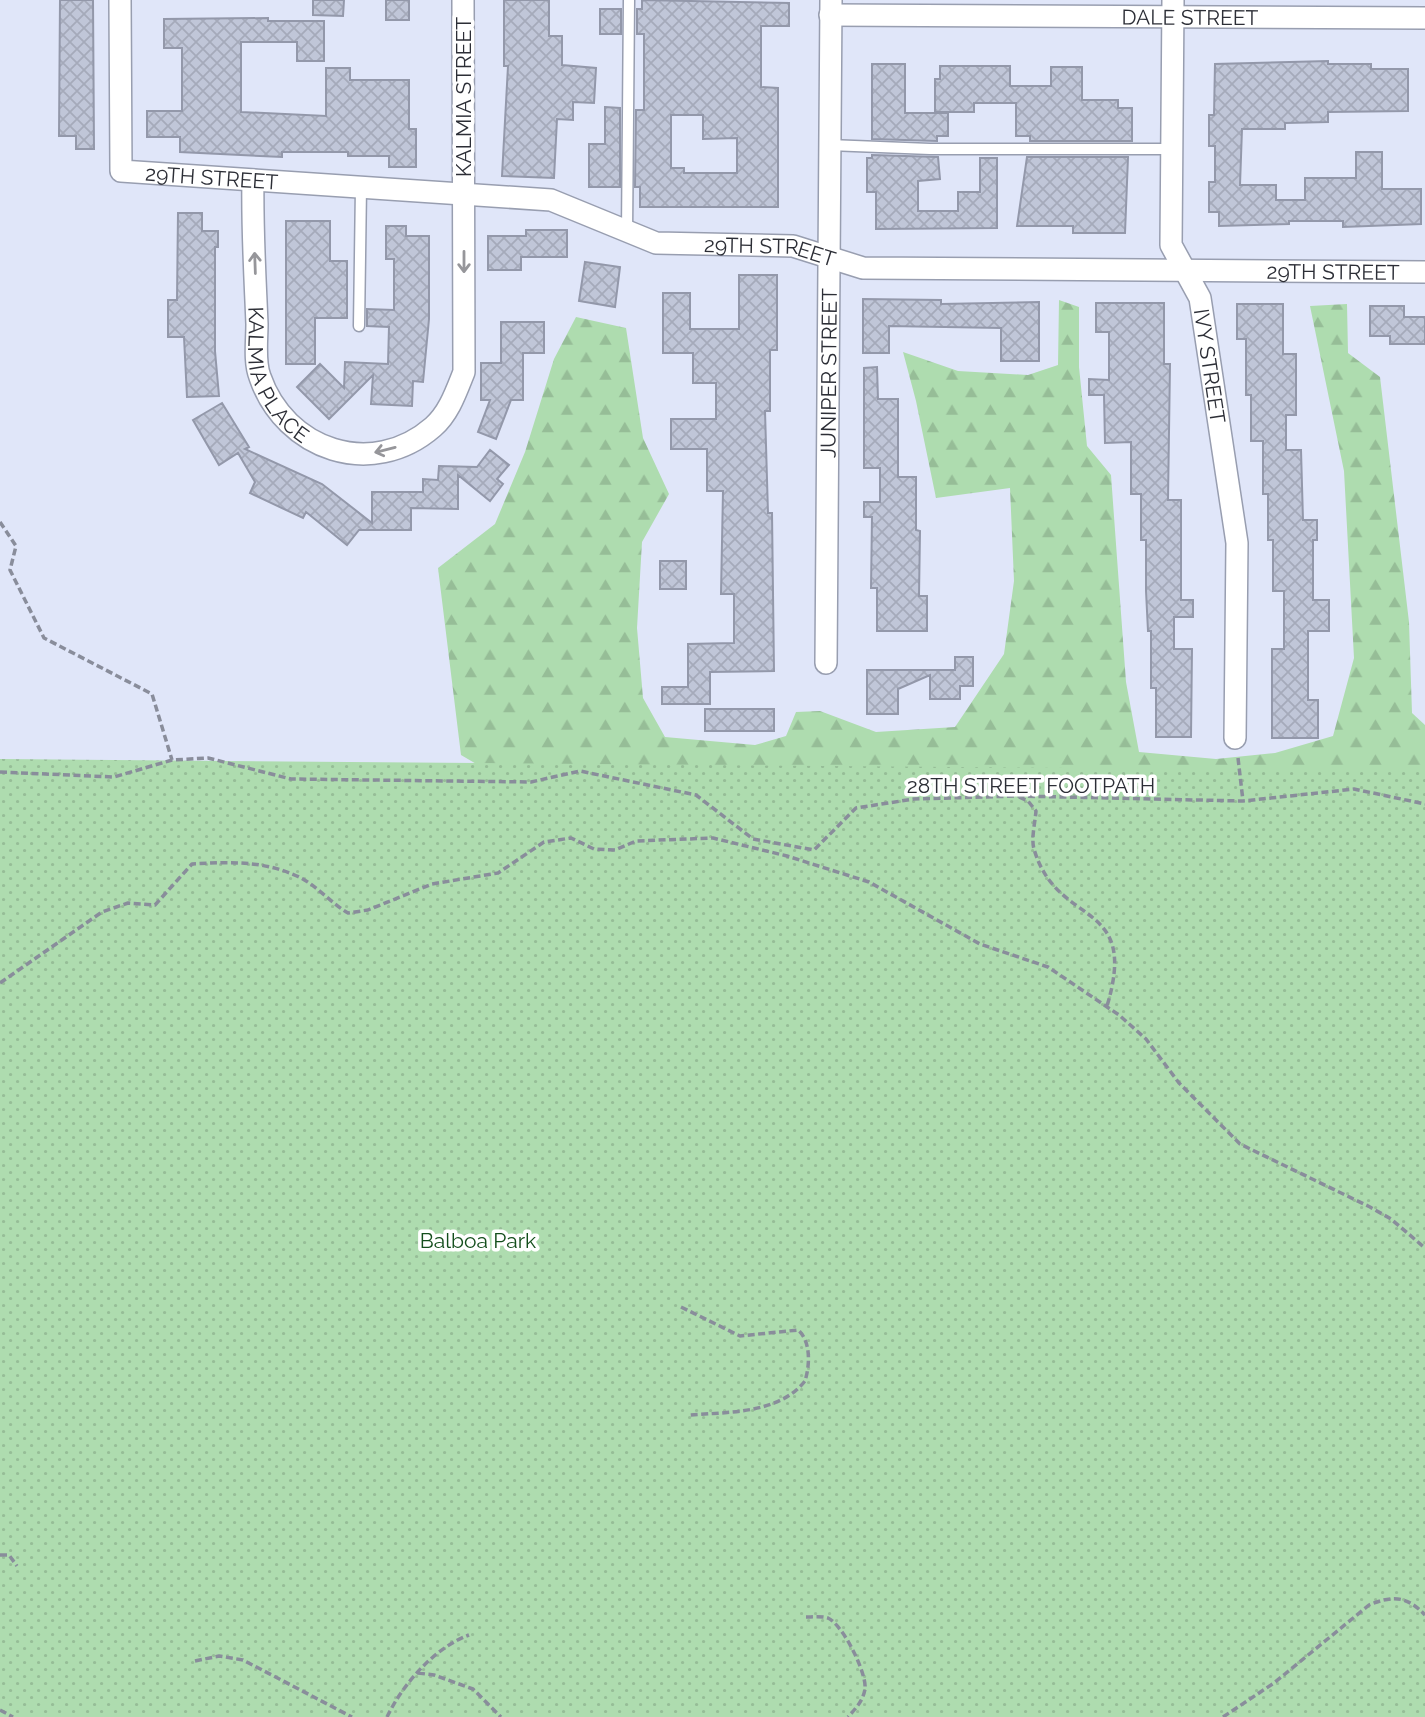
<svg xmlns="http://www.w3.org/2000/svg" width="1425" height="1717" viewBox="0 0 1425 1717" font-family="Raleway,sans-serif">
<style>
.forest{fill:url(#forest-firs)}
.park{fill:url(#park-dots)}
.building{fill:url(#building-cross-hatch);stroke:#9398aa;stroke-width:2;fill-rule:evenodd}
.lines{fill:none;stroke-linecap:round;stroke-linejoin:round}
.lane-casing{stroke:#989eb0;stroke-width:13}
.street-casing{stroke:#989eb0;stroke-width:24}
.path{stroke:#898d9b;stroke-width:3.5;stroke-dasharray:7 3.5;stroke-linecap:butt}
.lane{stroke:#fff;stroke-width:10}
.street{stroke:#fff;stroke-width:21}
.oneway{stroke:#96969a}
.labels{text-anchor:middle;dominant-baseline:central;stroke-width:7;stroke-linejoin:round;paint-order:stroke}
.street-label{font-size:21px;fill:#2c2e36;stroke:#fff}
.park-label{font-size:21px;fill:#144e1c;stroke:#fff}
</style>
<defs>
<pattern id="forest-firs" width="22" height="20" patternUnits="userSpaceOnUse" patternTransform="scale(1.75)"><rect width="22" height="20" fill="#aedcaf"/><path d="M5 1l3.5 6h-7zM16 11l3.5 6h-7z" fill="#96bd97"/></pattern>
<pattern id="park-dots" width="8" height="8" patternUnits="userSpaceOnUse" patternTransform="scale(1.75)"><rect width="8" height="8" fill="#aedcaf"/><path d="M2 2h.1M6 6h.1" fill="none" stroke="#96bd97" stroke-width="1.8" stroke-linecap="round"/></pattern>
<pattern id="building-cross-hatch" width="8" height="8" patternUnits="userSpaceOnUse" patternTransform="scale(1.75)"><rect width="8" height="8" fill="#c0c6d8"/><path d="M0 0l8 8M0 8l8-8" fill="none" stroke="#a5aaba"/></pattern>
</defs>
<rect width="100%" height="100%" fill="#e0e6f9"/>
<path class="forest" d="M1059,300L1079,307V367L1087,446L1111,475L1126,682L1139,752L1216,759L1275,753L1333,736L1354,658L1344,471L1310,306L1347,304L1348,353L1380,377L1409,622L1412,713L1425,725V1027L524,792L461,755L438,568L495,524L525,452L554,359L576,317L626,328L643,438L669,494L642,542L637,628L643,698L665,737L755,745L786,736L796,712L820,711L876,732L955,727L1004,654L1014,581L1010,488L936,498L916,401L903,352L958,371L1028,375L1058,365Z"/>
<path class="park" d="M0,759L1425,771V1717H0Z"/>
<path class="building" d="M60,0H93L94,149H76V136H59Z
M313,0H344L343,16L313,15Z
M386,0H409V20H386Z
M504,0H549V36H562V65L596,68L594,103L573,102V120L557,119L554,178L502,176L508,66H504Z
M642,0L789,3V26H761V87L778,88V207H640V187H635L636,110H644V34H637V9H642ZM671,115H703V139L737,138V173H684V168H671Z
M600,9H621V34H600Z
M268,18V21H324V61H297V42H241V112L326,116V68H350V80H409V129H416V167H389V156H348V152H282V157L180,152V137H147V111H182V48H164V19Z
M1328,61V64H1371V69H1408V111L1328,112V122L1285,123V129H1242L1240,185H1276V200H1305V178H1356V152H1382V189H1421V224L1343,227V221H1289V224L1219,226V212H1209V182H1215V146H1209V115H1214L1215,64Z
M872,64H905V113H948V136H937V141L872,139Z
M940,66H1010V86H1051V67H1082V100H1118V108H1132V141H1030V136H1016V103H974V112H935V79H940Z
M605,107L620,108V187H589V144H605Z
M872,155L938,157L940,179L918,181V211H958V192H980V158H997V228L876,229V192H867V158H872Z
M1027,157H1128L1125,233H1073V226H1017Z
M178,213H202V231H218V247H215V351L219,396L187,397L184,337H168V300H177Z
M286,221H330V261H347V318H315V364H286Z
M386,226H406V236H429V319L423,382L413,381L412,406L371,404L373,375L329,419L297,387L320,364L344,388L345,362L388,364L389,327L367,326V309L394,310V259H386Z
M526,230H567V257H521V270H488V236H526Z
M585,262L620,267L615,307L579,301Z
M739,275H777V350H770V411H765L768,513H772L774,671L710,672V704H662V687H688V644L734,643V594H721L723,491H707V449H671V419H716V383H693V353H663V293H690V329H739Z
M863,299L941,300V304L1039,302V361H1001V328L889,326V353H863Z
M1096,303H1164V364H1170L1168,500H1181V600H1193V617H1174V649H1192L1191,737H1156V688H1151V631H1148L1146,591V540H1141V494H1131V442L1105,443L1104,395H1089V379L1109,380V332H1096Z
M1237,304H1283V354H1296V415H1286V450H1301L1303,520H1317V540H1313V600H1329V631H1308V700H1318V738H1272V649H1284V591H1273V540H1268V494H1263V441H1251V395H1246V339H1237Z
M1370,306H1404V317H1425V344H1390V336H1370Z
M501,322H544V353H523V400H511L496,439L478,432L490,400H481V363H501Z
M877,367L878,399H898V477H916V530L920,531L919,596H927V631H877V588H871L872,517H864V502H880V468H864V368Z
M222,403L249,447L245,449L322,484L372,523V492H423V479L438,480L439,466L477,467L490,450L509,465L497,479L503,484L490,501L458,475V509L411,508V530H359L347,545L306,512L303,518L250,493L255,482L238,453L219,465L193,420Z
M660,561H686V589H660Z
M955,657H973V686H960V699H930V675L898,689V714H867V670H955Z
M705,709H774V731H705Z"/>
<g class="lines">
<g class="lane-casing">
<path id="lane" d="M829,145L930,149H1172
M627,232L629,0
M359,326L361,187"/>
</g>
<g class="street-casing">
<g id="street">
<path id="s1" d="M120,0L121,171L551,200L656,243L793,246L863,268L1425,272"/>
<path id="s2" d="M1173,0L1171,245L1200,298L1237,543L1235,738"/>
<path id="s3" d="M830,15L1425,18"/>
<path id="s4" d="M253,180C252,228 255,276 257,324C257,341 254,362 260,377C285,450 372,480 433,427C449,413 456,392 464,372L463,0"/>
<path id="s5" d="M826,663L831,0"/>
</g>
</g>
<path class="path" d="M0,522L16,546L10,570L44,638L152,694L172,760
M1238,758L1243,801
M0,772L114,777L172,760L208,758L291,779L531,782L580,771L696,795L753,839L814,850L856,808L914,799L1018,796L1243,801L1354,789L1425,804
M1019,797L1028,801L1036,811C1035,823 1031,839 1034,849C1057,929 1140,897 1107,1006
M0,983L102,912L128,903L155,905L192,864C230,862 263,860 299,877C316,885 331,903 348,913L368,910L432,884L498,873L544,842L571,838L594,849L615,850L636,841L713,838L787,856L869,882L980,944L1048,967L1119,1015L1146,1039L1179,1083L1240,1144L1370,1207L1391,1219L1425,1248
M681,1307L740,1336L798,1330C811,1341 810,1365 805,1381C779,1414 728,1412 690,1415
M0,1555H9L17,1566
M806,1617C812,1617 822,1616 828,1618C843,1625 867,1673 865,1689C863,1701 856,1708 848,1717
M195,1661L219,1656L243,1660L352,1717
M418,1673L434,1675L473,1689L501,1717
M0,1710L13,1717
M387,1717C403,1684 434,1648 469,1635
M1223,1717L1274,1683L1369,1605C1393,1595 1407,1596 1425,1615"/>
<use href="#lane" class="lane"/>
<use href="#street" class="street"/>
</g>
<defs><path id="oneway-shaft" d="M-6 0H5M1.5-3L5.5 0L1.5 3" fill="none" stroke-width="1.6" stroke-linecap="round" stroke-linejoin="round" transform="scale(1.75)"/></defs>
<g class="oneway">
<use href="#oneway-shaft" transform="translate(464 262) rotate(90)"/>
<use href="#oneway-shaft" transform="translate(255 263) rotate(-92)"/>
<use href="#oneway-shaft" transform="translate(385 450) rotate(166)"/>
</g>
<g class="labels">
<g class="street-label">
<text stroke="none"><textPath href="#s3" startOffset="360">DALE STREET</textPath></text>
<text transform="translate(463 97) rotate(-90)">KALMIA STREET</text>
<text stroke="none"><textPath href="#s1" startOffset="262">29TH STREET</textPath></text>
<text stroke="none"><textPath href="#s1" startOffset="830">29TH STREET</textPath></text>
<text stroke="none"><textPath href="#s1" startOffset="1396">29TH STREET</textPath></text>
<text stroke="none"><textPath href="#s2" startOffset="374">IVY STREET</textPath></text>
<text stroke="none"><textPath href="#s4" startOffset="201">KALMIA PLACE</textPath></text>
<text stroke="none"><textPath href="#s5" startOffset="290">JUNIPER STREET</textPath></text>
<text x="1031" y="785">28TH STREET FOOTPATH</text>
</g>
<g class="park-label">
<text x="478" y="1240">Balboa Park</text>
</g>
</g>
</svg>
